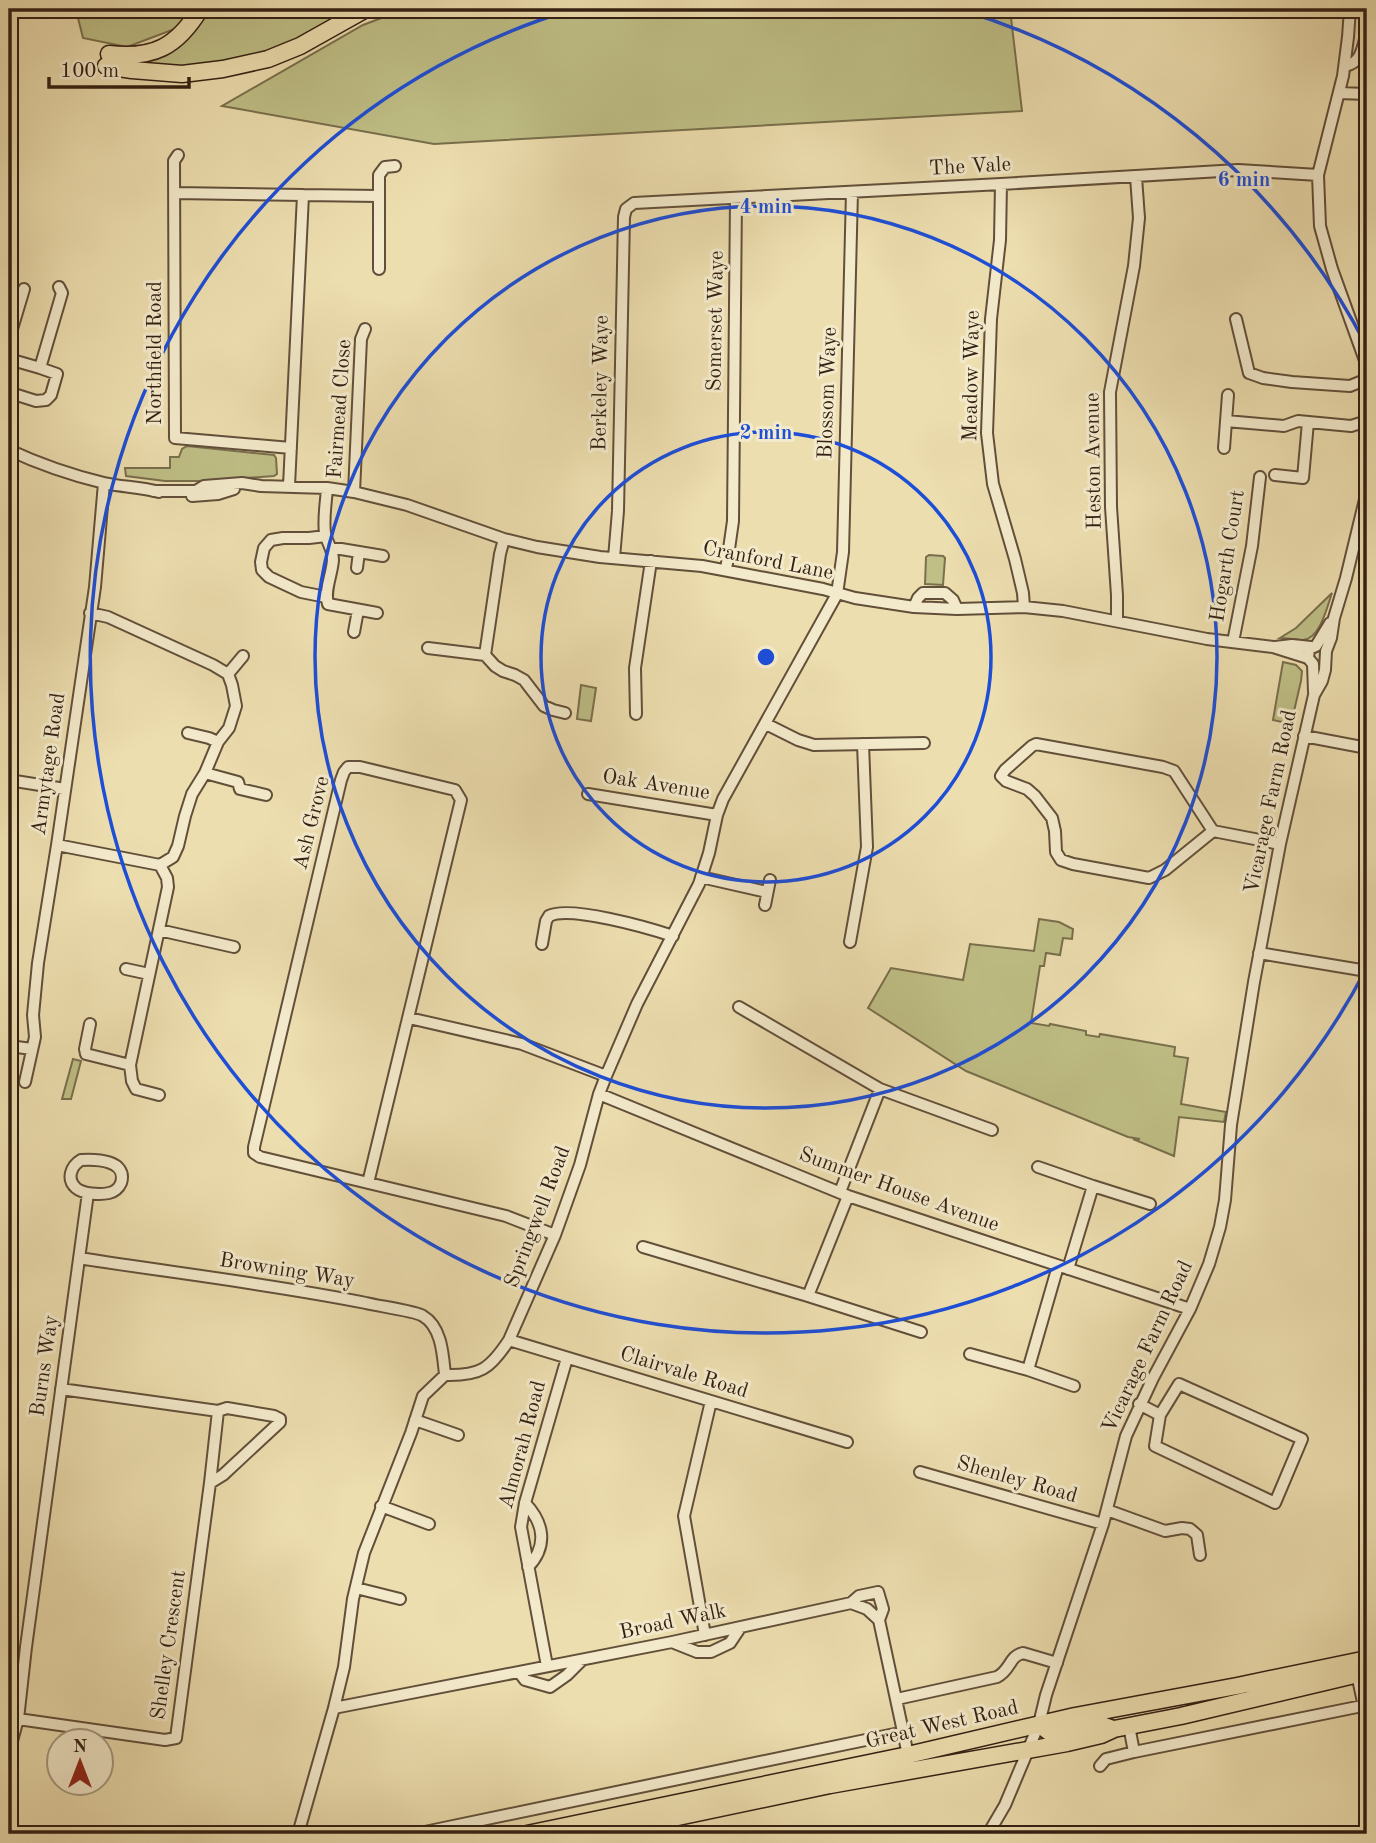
<svg xmlns="http://www.w3.org/2000/svg" width="1376" height="1843" viewBox="0 0 1376 1843" font-family="'Old Standard TT',serif">
<style>
.green{fill:#bfbf86;stroke:#796f4c;stroke-width:2}
.lines{fill:none;stroke-linecap:round;stroke-linejoin:round}
.minor-casing{stroke:#624f3a;stroke-width:14}
.highway-casing{stroke:#331f13;stroke-width:19}
.minor{stroke:#f3eacb;stroke-width:10}
.highway{stroke:#eddeaf;stroke-width:16}
.ring{fill:none;stroke:#1d4ed8;stroke-width:3.5}
.labels{text-anchor:middle;dominant-baseline:central;stroke-width:6;stroke-linejoin:round;paint-order:stroke}
.street-label{font-size:21px;fill:#331f13;stroke:#f3eacb}
.centre{fill:#1d4ed8;stroke:#f3eacb;stroke-width:3.5}
.ring-label{font-size:21px;text-anchor:middle;font-weight:bold;fill:#1d4ed8;stroke:#f3eacb;stroke-width:6;stroke-linejoin:round;paint-order:stroke}
</style>
<rect width="100%" height="100%" fill="#eddeaf"/>
<filter id="stains"><feTurbulence type="fractalNoise" baseFrequency=".00286" numOctaves="4"/><feColorMatrix values="0 0 0 0 .2 0 0 0 0 .09 0 0 0 0 .02 0 0 0 .5 -.17"/></filter>
<radialGradient id="worn" r=".72"><stop offset=".6" stop-color="#630" stop-opacity="0"/><stop offset="1" stop-color="#630" stop-opacity=".3"/></radialGradient>
<path class="green" d="M86,9H191L180,27L127,47L83,38L77,14Z
M206,9H356C333,21 304,40 280,49C228,67 185,68 131,65L132,60L191,34L198,27Z
M405,9H1010L1022,111L434,144L222,106L363,25Z
M187,446L274,455L276,458L277,474L274,476L206,481H165L126,476L125,468H170V457H179L182,449Z
M929,555L943,556L945,558L943,585L925,584L926,557Z
M1332,593C1327,607 1320,639 1303,640C1296,640 1287,638 1280,638L1296,628Z
M1283,662L1296,665L1302,671L1301,681L1291,724L1273,720Z
M581,685L596,688L591,721L577,719Z
M1039,919L1059,922L1073,929L1072,939L1063,938L1060,955L1046,953L1044,966H1040L1031,1023L1049,1026L1050,1024L1086,1031V1035L1099,1037L1100,1034L1175,1047L1174,1056L1188,1058L1181,1104L1226,1112L1224,1122L1179,1117L1174,1156L1133,1139H1140L1128,1137L966,1071L868,1008L891,968L963,980L970,944L1034,951Z
M73,1059L81,1061L71,1099H62Z
M9,1090L16,1091L9,1148Z"/>
<g class="lines">
<g class="minor-casing">
<path id="minor" d="M1350,9L1348,37L1343,76L1318,175L1320,226L1332,269L1367,366
M1345,66C1362,63 1363,46 1367,31
M1339,93L1367,94
M178,155L174,161L175,438L291,448
M1001,184L1000,240L991,319L987,433L993,484L1015,559L1023,593L1024,607
M175,193L303,195
M379,269V175L385,167L395,166
M1236,319L1249,373L1263,378L1292,382L1350,386L1367,379
M9,339L24,289
M9,359L40,368L62,293L59,287
M17,395L36,401L46,400L51,395L57,374L40,368
M1226,421L1284,426L1298,421L1351,426L1367,421
M1224,448L1228,395
M9,450C39,464 71,475 104,483C122,487 141,487 159,492
M1275,475L1303,478L1308,422
M289,486L303,195L379,196
M327,488C326,503 323,519 325,533C327,543 333,549 333,560C332,575 324,590 328,604L377,613
M153,491H196L204,486L242,483L261,486L327,488L354,492L407,505L504,539L537,547L600,557L702,566L823,589L855,598L914,607L957,609L1024,607L1063,611L1207,639L1273,647L1308,658
M354,492L361,339L365,329
M192,496L218,494L234,489
M326,536L309,538H283L271,540L264,548L261,562L262,570L269,577L301,592L326,597
M504,539L500,554L485,655L495,666L503,671L515,675L524,680L544,706L553,710L565,713
M332,549H341L383,556
M614,558L618,511L624,217L626,209L634,203L1001,184L1238,170L1318,175
M357,568L359,552
M726,570L733,521L736,198
M914,607L918,598L923,593H945L953,600L957,609
M1117,620V595L1111,507L1110,392L1134,266L1139,218L1136,177
M354,632L358,610
M1233,642L1252,546L1260,477
M1275,647L1292,645L1311,647
M428,648L485,655
M1308,658L1309,649L1316,646L1330,623
M1308,658L1313,664L1314,692
M228,674L243,656
M636,714L635,668L651,561
M766,724L798,740L814,745L924,743
M188,733L209,738L218,742
M1304,736L1367,748
M205,773L238,782L240,789L266,795
M9,780L65,789
M588,794L717,815
M1213,831L1174,771L1163,767L1036,744L1032,746L1005,770L1001,776L1006,781L1027,789L1035,796L1052,818L1055,831L1056,852L1061,860L1073,864L1149,878L1165,870L1213,831L1280,844
M57,845L160,865L173,857L178,846L185,816L192,794L205,773L218,742L229,728L236,706L232,685L228,674L213,665L108,617L90,613
M701,877L767,892
M765,905L770,880
M159,930L234,947
M850,942L867,847L863,744
M542,944L546,921L549,916C569,905 649,928 673,936
M1259,953L1367,971
M126,969L149,974
M739,1007L880,1089L840,1192
M409,1018L522,1044L606,1076
M90,1024L85,1049L86,1054L130,1065
M9,1046L32,1049
M25,1082L35,1037L33,1015L38,963L57,845L95,587L104,483
M880,1089L992,1130
M599,1094L848,1196L1190,1309
M159,1095L136,1089L132,1081L130,1065L168,887L167,878L160,865
M81,1160C96,1159 128,1160 121,1183C119,1188 114,1192 109,1193C100,1195 83,1194 76,1188C66,1179 71,1166 81,1160Z
M1038,1167L1093,1186L1068,1269
M368,1183L461,800L455,790L360,767H348L344,772L341,780L254,1147V1153L260,1157L506,1216L555,1235
M1093,1186L1150,1204
M643,1247L808,1296L848,1196
M79,1258C174,1273 271,1284 366,1303C377,1306 416,1311 423,1316C442,1327 443,1356 445,1375
M1058,1266L1028,1370L1074,1386
M808,1296L921,1332
M509,1340L847,1442
M970,1354L1028,1370
M1139,1404L1160,1415L1179,1384L1302,1439L1275,1503L1155,1446L1160,1415
M415,1420L458,1435
M920,1472L1103,1524
M210,1483L223,1475L280,1422V1419L274,1416L227,1408L218,1411
M525,1503C544,1523 548,1546 528,1567
M381,1506L429,1524
M1107,1510L1165,1531L1182,1528L1190,1529L1197,1535L1200,1555
M356,1588L400,1599
M851,1603L859,1596L878,1592L883,1609L879,1620
M705,1635L684,1516L711,1401
M672,1642L697,1652H711L730,1643L740,1628
M547,1666L521,1527L525,1503L567,1358
M519,1672L525,1680L550,1687L567,1675L582,1660
M1357,1674L1367,1721
M897,1699L997,1677C1011,1670 1009,1656 1023,1653L1057,1663
M334,1708L672,1642L851,1603L867,1609L879,1620L908,1755
M18,1719L165,1740L176,1738L210,1483L218,1411L61,1389
M1129,1726L1134,1752
M9,1752L18,1719L26,1647L88,1193
M1100,1766L1106,1759L1134,1752L1367,1705
M298,1834L334,1708L344,1667L353,1599L364,1553L411,1433L423,1396L445,1375C480,1376 490,1369 509,1340L555,1235L580,1165L599,1094L606,1076L637,1004L699,884L709,853L717,815L723,799L837,594L843,552L852,192
M415,1834L904,1732
M988,1834L1005,1805L1039,1724L1046,1695L1103,1524L1126,1436L1153,1378L1190,1309L1209,1264L1220,1227L1225,1200L1231,1125L1254,982L1280,844L1314,695L1322,681L1325,670L1326,651L1331,638L1334,618L1346,578L1367,491"/>
</g>
<g class="highway-casing">
<path id="highway" d="M109,54C153,59 177,47 200,9
M106,66L132,70L182,74L223,69L268,59L300,46L366,9
M1039,1724L1049,1732L1054,1733L1099,1724L1113,1729
M527,1834L908,1755L1075,1716L1237,1686L1367,1659
M597,1834L830,1785L1067,1743L1101,1735L1114,1729L1181,1716L1367,1672"/>
</g>
<use href="#minor" class="minor"/>
<use href="#highway" class="highway"/>
</g>
<g class="ring">
<circle cx="766" cy="657" r="225"/>
<circle cx="766" cy="657" r="451"/>
<path d="M1366 969A676 676 0 1 1 574 9M958 9A676 676 0 0 1 1366 345"/>
</g>
<g class="labels">
<g class="street-label">
<text transform="translate(970 167) rotate(-3)">The Vale</text>
<text transform="translate(716 321) rotate(-89)">Somerset Waye</text>
<text transform="translate(155 353) rotate(-90)">Northfield Road</text>
<text transform="translate(972 376) rotate(-89)">Meadow Waye</text>
<text transform="translate(601 383) rotate(-89)">Berkeley Waye</text>
<text transform="translate(828 393) rotate(-88)">Blossom Waye</text>
<text transform="translate(340 409) rotate(-86)">Fairmead Close</text>
<text transform="translate(1094 461) rotate(-91)">Heston Avenue</text>
<text transform="translate(1228 556) rotate(-81)">Hogarth Court</text>
<text transform="translate(768 561) rotate(11)">Cranford Lane</text>
<text transform="translate(49 764) rotate(-82)">Armytage Road</text>
<text transform="translate(656 785) rotate(9)">Oak Avenue</text>
<text transform="translate(1271 802) rotate(-78)">Vicarage Farm Road</text>
<text transform="translate(312 823) rotate(-76)">Ash Grove</text>
<text transform="translate(899 1190) rotate(20)">Summer House Avenue</text>
<text transform="translate(538 1217) rotate(-69)">Springwell Road</text>
<text transform="translate(287 1271) rotate(9)">Browning Way</text>
<text transform="translate(1148 1347) rotate(-65)">Vicarage Farm Road</text>
<text transform="translate(45 1366) rotate(-82)">Burns Way</text>
<text transform="translate(684 1373) rotate(17)">Clairvale Road</text>
<text transform="translate(523 1445) rotate(-75)">Almorah Road</text>
<text transform="translate(1017 1480) rotate(16)">Shenley Road</text>
<text transform="translate(673 1622) rotate(-12)">Broad Walk</text>
<text transform="translate(169 1645) rotate(-82)">Shelley Crescent</text>
<text transform="translate(942 1725) rotate(-13)">Great West Road</text>
</g>
</g>
<circle cx="766" cy="657" r="10" class="centre"/>
<g class="ring-label">
<text x="1244" y="186">6 min</text>
<text x="766" y="213">4 min</text>
<text x="766" y="439">2 min</text>
</g>
<rect width="1376" height="1843" fill="none" stroke="#eddeaf" stroke-width="35"/>
<rect x="10" y="10" width="1355" height="1822" fill="none" stroke="#331f13" stroke-width="3.5"/>
<rect x="18" y="18" width="1341" height="1808" fill="none" stroke="#331f13" stroke-width="2"/>
<g transform="translate(80 1762)"><circle r="33" fill="#f3eacb" stroke="#a69981" stroke-width="2"/>
<path d="M0-5L12 26L0 18L-12 26Z" fill="#8f2418"/>
<text y="-10" font-size="19" font-weight="bold" text-anchor="middle" fill="#331f13">N</text>
</g>
<path d="M49 77v10h140v-10" fill="none" stroke="#331f13" stroke-width="3.5"/>
<text x="60" y="77" font-size="21" fill="#331f13" stroke="#f3eacb" stroke-width="5" paint-order="stroke">100 m</text>
<rect width="100%" height="100%" filter="url(#stains)"/>
<rect width="100%" height="100%" fill="url(#worn)"/>
</svg>
